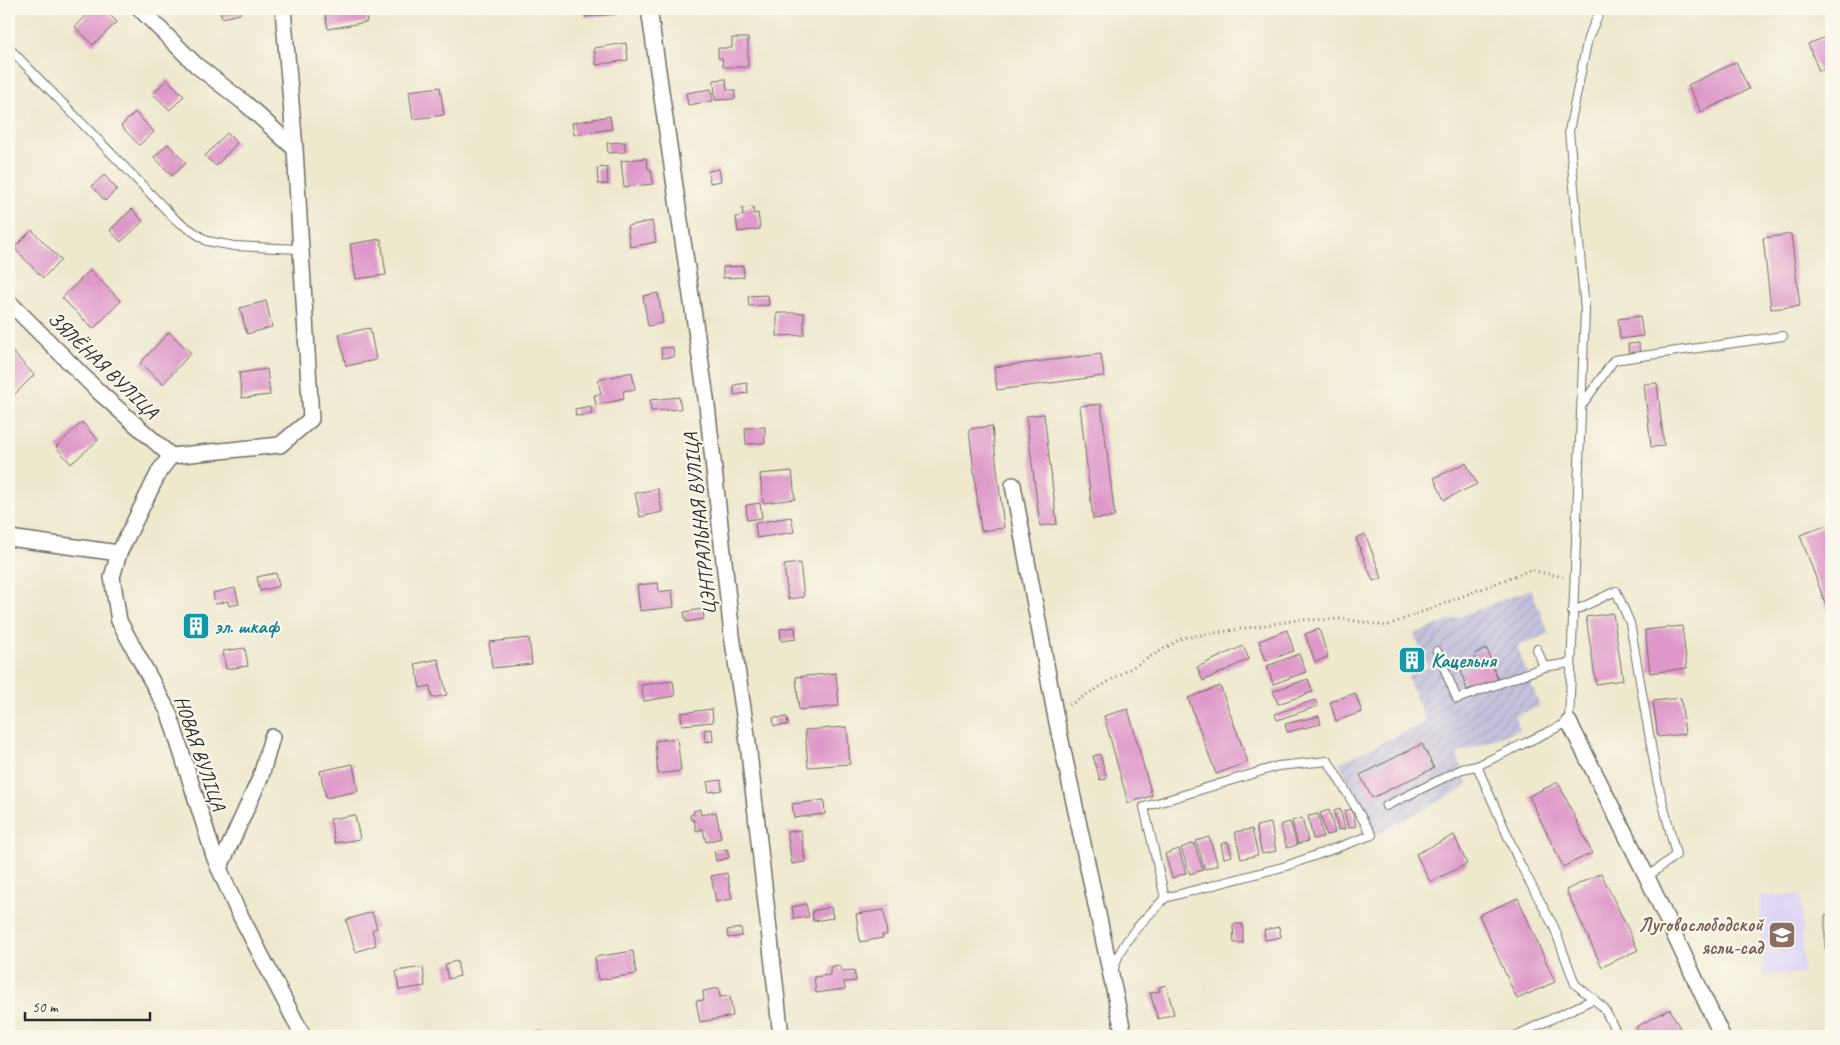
<svg xmlns="http://www.w3.org/2000/svg" width="1840" height="1045" viewBox="0 0 1840 1045" font-family="Caveat,sans-serif">
<style>
.built{fill:#ded5f5}
.industrial{fill:url(#industrial-furrows)}
.building{fill:#de98c9}
.lines{fill:none;stroke-linecap:round;stroke-linejoin:round}
.lane-casing{stroke:#6f6d64;stroke-width:10}
.street-casing{stroke:#6f6d64;stroke-width:18}
.path{stroke:#6f6d64;stroke-width:3;stroke-dasharray:1 4;stroke-linecap:butt}
.lane{stroke:#fff;stroke-width:8}
.street{stroke:#fff;stroke-width:15}
.labels{text-anchor:middle;dominant-baseline:central;stroke-width:4.5;stroke-linejoin:round;paint-order:stroke}
.street-label{font-size:20px;fill:#2b2b2b;stroke:#fbf7ec}
.culture-label{font-size:20px;font-weight:bold;fill:#0d838f;stroke:#fbf7ec;text-anchor:start}
.education-label{font-size:20px;font-weight:bold;fill:#785e54;stroke:#fbf7ec;text-anchor:end}
</style>
<defs>
<pattern id="industrial-furrows" width="10" height="10" patternUnits="userSpaceOnUse" patternTransform="scale(1.25)"><rect width="10" height="10" fill="#c3c1db"/><path d="M-1 1l2-2M0 10L10 0M9 11l2-2" fill="none" stroke="#a8a6bc"/></pattern>
</defs>
<rect width="100%" height="100%" fill="#fbf7ec"/>
<filter id="ink" filterUnits="userSpaceOnUse"><feTurbulence type="fractalNoise" baseFrequency=".02" numOctaves="2"/><feDisplacementMap in="SourceGraphic" scale="10" xChannelSelector="R" yChannelSelector="G"/><feConvolveMatrix kernelMatrix="1 2 1 2 8 2 1 2 1" color-interpolation-filters="sRGB"/></filter>
<filter id="wash" filterUnits="userSpaceOnUse"><feTurbulence type="fractalNoise" baseFrequency=".0096" numOctaves="4" result="noise"/><feDisplacementMap in="SourceGraphic" scale="20" xChannelSelector="R" yChannelSelector="G"/><feGaussianBlur stdDeviation="1.12" result="paint"/><feColorMatrix in="noise" values="0 0 0 0 0 0 0 0 0 0 0 0 0 0 0 0 0 1.4 0 .05"/><feComposite in="paint" operator="in"/></filter>
<g filter="url(#wash)">
<rect width="100%" height="100%" fill="#eee8cd"/>
<path class="built" d="M1801,895L1803,973L1763,975L1760,896Z"/>
<path class="industrial" d="M1531,589L1549,634L1517,646L1540,706L1515,716L1520,729L1457,754L1468,786L1377,834L1339,763L1426,722L1407,676L1428,667L1414,634Z"/>
<g id="blocks">
<path class="building" d="M93,9H104L117,22L93,45L75,27Z
M219,9H239L240,14L222,18Z
M324,9H365L367,22L328,29Z
M584,9H618V14L585,17Z
M1831,35V66L1819,71L1808,44Z
M732,38H748V67H723L722,58H718V48H732Z
M626,43L628,60L596,65L594,48Z
M1736,62L1749,89L1701,112L1688,85Z
M167,79L184,96L170,110L153,94Z
M726,79L727,90H735V99L715,100L714,80Z
M440,87L444,115L413,119L409,91Z
M711,89L713,101L688,105L686,93Z
M135,112L154,132L139,145L121,126Z
M610,116L612,129L574,135L572,123Z
M227,133L237,143L216,166L205,156Z
M625,142V152L608,153L607,143Z
M168,144L186,163L172,176L154,157Z
M646,158L648,169H651L653,184L624,187L621,161Z
M607,167L608,184H598L597,168Z
M719,169L721,181L710,183L708,171Z
M104,175L117,189L105,201L92,186Z
M753,207L754,214L758,213L760,229L738,232L736,217L743,215L742,208Z
M132,209L143,221L121,242L110,230Z
M652,221L656,242L630,247L627,226Z
M32,230L61,260L43,278L14,248Z
M1791,234L1800,306L1771,309L1763,238Z
M381,239L386,275L356,279L350,244Z
M743,266L744,277L723,278V267Z
M90,270L121,301L93,329L62,298Z
M658,293L663,323L648,326L643,296Z
M768,295L769,305L749,306L748,296Z
M266,301L272,327L247,334L240,308Z
M777,313H804V335L777,336Z
M1640,316L1643,336L1620,339L1618,319Z
M370,328L376,360L346,366L339,334Z
M169,332L191,353L163,384L140,363Z
M1639,343L1640,355L1629,357L1628,344Z
M673,347L674,357L662,358L661,348Z
M9,348L34,375L12,397L9,394Z
M1101,354L1104,376L997,390L994,367Z
M267,369L270,395L242,398L239,373Z
M632,372L635,389L623,391L624,399L596,405L594,395L601,394L598,380Z
M747,383L748,393L734,395V385Z
M1657,383L1664,446L1651,447L1644,384Z
M679,397L681,409L651,411L650,400Z
M1101,404L1115,517L1093,519L1080,406Z
M591,406L592,414L576,416L575,409Z
M1044,414L1057,524L1040,526L1026,416Z
M82,422L98,440L71,464L56,447Z
M992,426L1004,528L981,531L969,429Z
M765,427V443L746,444L745,428Z
M1466,463L1477,484L1444,500L1434,478Z
M792,471L795,499L763,503L760,474Z
M658,489L662,512L640,517L635,493Z
M760,503L762,518L747,520L746,505Z
M791,517L794,532L757,538L755,523Z
M1831,524V619L1800,535Z
M1365,534L1382,578L1373,581L1356,538Z
M800,563L804,597L788,599L784,565Z
M276,573L279,586L260,591L257,577Z
M658,583L659,592L672,590L674,607L640,611L637,585Z
M235,588L239,604L229,606L228,601L215,604L213,593Z
M703,609L704,619L686,622L684,612Z
M1613,613L1623,680L1596,684L1586,617Z
M1682,626L1687,668L1650,673L1645,630Z
M795,627L796,639L781,641L780,629Z
M1319,629L1328,657L1315,662L1305,634Z
M1287,630L1294,651L1266,661L1259,641Z
M529,638L532,664L492,668L489,642Z
M1243,646L1249,659L1203,681L1197,667Z
M245,648L248,666L226,669L223,651Z
M1487,649L1498,680L1467,690L1461,671L1478,666L1474,654Z
M1414,652L1419,664L1410,668L1405,656Z
M1299,654L1306,672L1273,684L1267,666Z
M438,659L447,695L432,698L430,686L420,688L415,664Z
M836,673L839,706L799,710L796,677Z
M1308,679L1313,692L1278,704L1273,691Z
M673,681L675,696L644,701L641,685Z
M1220,686L1248,762L1216,774L1188,698Z
M1355,693L1362,712L1336,721L1330,702Z
M1681,698L1685,734L1658,737L1653,701Z
M1315,700L1318,706L1277,720L1275,714Z
M712,709L713,722L682,725L681,713Z
M1128,709L1152,796L1128,803L1104,716Z
M1319,716L1321,724L1287,732L1285,724Z
M787,717L788,725L774,726L773,718Z
M847,727L850,764L808,767L805,730Z
M712,729L713,741L705,742L704,730Z
M677,738L681,771L658,774L655,741Z
M1422,744L1434,768L1372,798L1360,775Z
M1100,754L1107,779L1100,780L1093,756Z
M353,764L358,791L326,798L320,771Z
M721,780L722,790L709,792L707,782Z
M1558,782L1592,853L1563,867L1529,796Z
M824,800L825,814L794,818L792,804Z
M700,809L701,815L716,812L721,838L706,842L703,829L696,831L694,820H691L690,815L694,814L693,811Z
M1340,809L1345,829L1338,830L1334,811Z
M1352,809L1356,826L1348,828L1344,811Z
M1329,810L1335,833L1326,835L1320,813Z
M1318,814L1323,837L1313,839L1308,816Z
M355,815L360,839L335,843L330,819Z
M1302,818L1308,841L1298,844L1292,821Z
M1290,822L1297,845L1287,848L1280,825Z
M1271,823L1276,851L1262,854L1256,826Z
M1252,829L1258,855L1241,859L1235,832Z
M801,830L805,862L792,864L787,832Z
M1454,835L1467,864L1430,882L1416,854Z
M1209,837L1218,865L1205,869L1196,841Z
M1228,842L1232,856L1224,858L1221,844Z
M1194,843L1203,870L1190,874L1181,848Z
M727,849L729,858L716,861L714,851Z
M1179,849L1186,873L1172,878L1165,854Z
M727,873L732,899L716,902L711,876Z
M1601,873L1638,950L1602,967L1566,890Z
M1518,898L1555,982L1517,999L1479,915Z
M806,904L809,917L794,919L792,907Z
M831,907L833,918L813,921L812,911Z
M884,910L887,935H882L883,938L860,942L856,914Z
M372,912L377,928L372,930L376,945L356,952L346,920Z
M1825,915H1831V949H1825Z
M1233,924H1243V943H1234Z
M1279,927L1281,937L1265,940L1264,930Z
M741,928L742,936L728,938L727,930Z
M633,951L636,974L598,980L595,957Z
M457,961L460,976L448,979L445,964Z
M840,965L841,971L854,970L856,981L844,982L845,989L816,993L814,977L830,975V967Z
M423,967L425,986L399,990L396,971Z
M1166,985L1174,1014L1158,1019L1150,993L1160,991L1159,987Z
M719,988L720,997L730,996L733,1016L700,1022L696,1001L704,1000L703,991Z
M1670,1009L1684,1036H1641L1636,1027Z
M542,1031L543,1036H521V1035Z"/>
</g>
</g>
<g filter="url(#ink)">
<use href="#blocks" fill-opacity="0" stroke="#6f6d64" stroke-width="1"/>
<g class="lines">
<g class="lane-casing">
<path id="lane" d="M1601,9L1588,38L1569,131L1585,310L1569,722L1477,766L1520,864L1554,927L1575,984L1604,1008L1618,1036
M9,48L176,220L207,241L234,246L300,249
M1582,405L1614,360L1783,336
M1572,612L1616,591L1630,623L1657,780L1676,855L1647,877
M1537,649L1544,667
M1437,651L1457,699L1544,667L1571,663
M1386,806L1462,769L1477,766
M1114,969C1120,941 1146,918 1165,898L1144,807L1278,766L1328,761L1372,835L1286,866L1165,898
M1515,1036L1594,999"/>
</g>
<g class="street-casing">
<path id="street" d="M140,9L196,65L246,104L295,149L311,419L280,445L171,456
M283,9L295,149
M649,9L707,405L732,635L747,735L781,1036
M9,302L99,392L171,456
M171,456L160,470L119,553L112,577L119,621L169,713L215,859L236,907L303,1036
M1013,485L1055,713L1124,1036
M9,538L119,553
M1569,722L1647,877L1722,1036
M219,869L261,776L272,737"/>
</g>
<path class="path" d="M1069,705L1182,638L1298,620L1344,619L1386,626L1530,570L1563,577"/>
<use href="#lane" class="lane"/>
<use href="#street" class="street"/>
</g>
</g>
<defs>
<g id="building-square" transform="scale(1.4375)"><rect x="-9" y="-9" width="18" height="18" rx="4" fill="#0f9aa8" stroke="#fbf7ec"/><path d="M-4-6H4V6H1V3H-1V6H-4ZM-2.5-4.3h1.7v1.8h-1.7ZM.8-4.3h1.7v1.8H.8ZM-2.5-1h1.7V.8h-1.7ZM.8-1h1.7V.8H.8Z" fill="#fff"/></g>
<g id="school-square" transform="scale(1.4375)"><rect x="-9" y="-9" width="18" height="18" rx="4" fill="#8d6e63" stroke="#fbf7ec"/><path d="M0-5L7-2L0 1L-7-2ZM-4 1L0 2.5L4 1V4Q0 6-4 4Z" fill="#fff"/></g>
</defs>
<g fill-rule="evenodd">
<use href="#building-square" x="196" y="626"/>
<use href="#building-square" x="1412" y="660"/>
<use href="#school-square" x="1782" y="935"/>
</g>
<g class="labels">
<g class="street-label">
<text transform="translate(103 365) rotate(44)">ЗЯЛЁНАЯ ВУЛІЦА</text>
<text transform="translate(700 524) rotate(-96)">ЦЭНТРАЛЬНАЯ ВУЛІЦА</text>
<text transform="translate(200 753) rotate(71)">НОВАЯ ВУЛІЦА</text>
</g>
<g class="culture-label">
<text x="215" y="626">эл. шкаф</text>
<text x="1431" y="660">Кацельня</text>
</g>
<g class="education-label">
<text x="1763" y="924">Луговослободской<tspan x="1763" dy="23">ясли-сад</tspan></text>
</g>
</g>
<rect width="1840" height="1045" fill="none" stroke="#fbf7ec" stroke-width="30"/>
<path d="M25 1012v8h125v-8" fill="none" stroke="#2b2b2b" stroke-width="2.5"/>
<text x="32" y="1012" font-size="15" fill="#2b2b2b" stroke="#fbf7ec" stroke-width="4" paint-order="stroke">50 m</text>
</svg>
